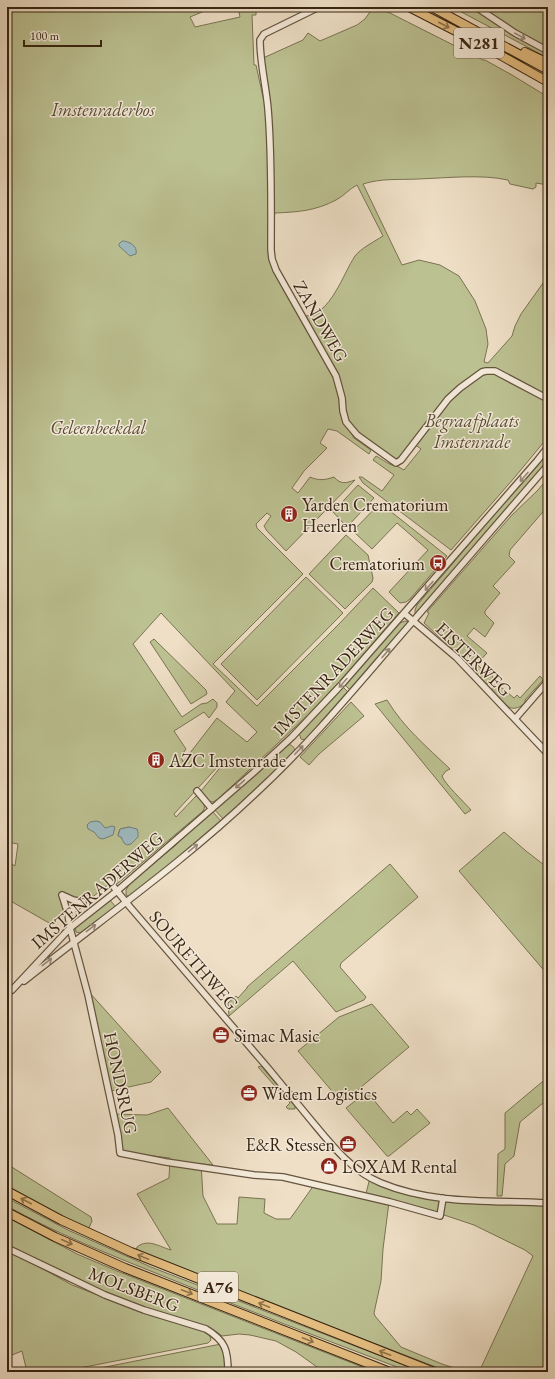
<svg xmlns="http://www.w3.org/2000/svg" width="555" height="1379" viewBox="0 0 555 1379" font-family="'EB Garamond',serif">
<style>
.green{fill:#bcc192;stroke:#7a7352;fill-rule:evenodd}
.water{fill:#9ebabf;stroke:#757e7a}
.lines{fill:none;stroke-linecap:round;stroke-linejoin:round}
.minor-casing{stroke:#65543f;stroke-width:8}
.highway-casing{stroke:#372512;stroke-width:10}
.minor{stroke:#f4eada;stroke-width:5.5}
.highway{stroke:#e7c083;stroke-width:8}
.oneway{stroke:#8f724a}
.oneway2{stroke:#968876}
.labels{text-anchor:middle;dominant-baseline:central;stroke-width:3;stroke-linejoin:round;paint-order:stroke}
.shield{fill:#f4eada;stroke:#70604e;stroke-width:1}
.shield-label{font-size:17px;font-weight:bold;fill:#372512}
.park-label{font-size:18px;font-style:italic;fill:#584c32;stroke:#f4eada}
.street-label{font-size:18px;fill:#372512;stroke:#f4eada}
.poi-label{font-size:18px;fill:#372512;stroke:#f4eada;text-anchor:start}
</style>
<rect width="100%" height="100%" fill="#eedfc6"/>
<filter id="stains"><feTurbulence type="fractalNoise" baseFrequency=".005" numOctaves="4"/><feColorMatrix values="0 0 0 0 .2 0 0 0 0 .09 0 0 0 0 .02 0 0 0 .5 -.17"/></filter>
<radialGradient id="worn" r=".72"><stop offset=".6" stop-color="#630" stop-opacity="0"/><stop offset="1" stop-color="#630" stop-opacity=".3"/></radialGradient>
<path class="green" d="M7,7H214L190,17L195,27L240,17L238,7H256V15H252L254,65H256L263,97L265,96L263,58L303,40L308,33L320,41L357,25L365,19L370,12L360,7H378L483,60H485L512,75L548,97V185L536,183V187L533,189L510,184L508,180C481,174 447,178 418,179C398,180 382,178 363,184L402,265L419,260L440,265L459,276L475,301L486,329L488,344L484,362L488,363L512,336L515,326L521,314L548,276V396L495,368L484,369L459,387L401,458L393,461L387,458L345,422L354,438L371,450L369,454L337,431L328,429L320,443L327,448L304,471L292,488L298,493L310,477C319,481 325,480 334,477C341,485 346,483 355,480L286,551L267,531L264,526L271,516L267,513L256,524L257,528L303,574L213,664L257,706L339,624L373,588L399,613L342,679L308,715L217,800L213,802L209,801L201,791L223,764L222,762L174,814L176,817L196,796C202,798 207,806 203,811L117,884L115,882L114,880L85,903L79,899L62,902L65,910V915L59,917L51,924L7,899V861L15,866L18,844L7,842ZM357,185L383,236C375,241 360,249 355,256C343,274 330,316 305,316C296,302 283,283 277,268C271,251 271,230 275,213C298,212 315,211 336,200C344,196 349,189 357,185ZM161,613L235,691L226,702L257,732L247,742L217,718L183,762L181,756L186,749L174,731L204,712L209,718L217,707V703L213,699L207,703L201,704L182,717L133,644ZM129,827L135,840L131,844L122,839L121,837L118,835L120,829Z
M452,7H548V58Z
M490,372L498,375L548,400V437L515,477L451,550L377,494L363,483L359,477H362L382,491L394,475L373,460L376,456C382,459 390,466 397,466L404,470L421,449L414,444L446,402L478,375Z
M548,450V460L524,488L510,507L415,614V610L417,605C462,554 504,501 548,450Z
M548,478V506L510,550L509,556L515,562L493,586L500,593L485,611V614L494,623L485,637L474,628L467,636L487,653L477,664L487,674L489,672L493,677V680L487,684L476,674V671L473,668L424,623L429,613L427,612L511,516L538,490Z
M358,485L374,498L347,527L333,512Z
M380,503L447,556L410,599L406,602L400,603L389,592L428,550L397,523L372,549L353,531Z
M346,535L368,555L373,578L372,582L345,609L309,574Z
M306,577L343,613L257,700L221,664Z
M405,621L408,622V625L351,691L345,685L396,626L400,623Z
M154,639L206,690L207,694L191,704L150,642Z
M540,676L543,680L525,700V703C511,716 501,702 492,691V688L498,681L503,685L501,687L514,698L517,695L520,698Z
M343,687L349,693L308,739L305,740L301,739L299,733Z
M387,700C404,728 426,746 450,769L446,771L442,776C444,783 464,802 471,810L465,814L375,704Z
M351,702L364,716L319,754L309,765L300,757Z
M286,745C290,744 293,745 295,750L293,754L224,820L214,809Z
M212,811L222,822L130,897L126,895V890L130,883L176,845L191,829Z
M504,832L526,851L548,868V975L459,871Z
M390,864L418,897L341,963L340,967L366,997L364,1000L336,1012L293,961L229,1016L228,1003L236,996L238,998L247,988V987Z
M109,899L116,907L83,932L80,933L76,932L75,927Z
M89,992L161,1072L151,1082L111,1091Z
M372,1004L409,1047L342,1103L298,1051L339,1017Z
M261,1066L295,1106V1109H288L286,1107L290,1103L258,1067Z
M548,1077V1099L520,1122L514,1156L505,1164L502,1196H497L498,1154L505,1149V1113Z
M367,1092L393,1123L407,1111L411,1115L417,1109L430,1123L389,1156H387L346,1108Z
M168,1108L213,1165L201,1164L203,1196L217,1224H237L239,1197L265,1199L264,1213L276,1219H290L314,1185L365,1197L370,1178L415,1195L492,1203L548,1206V1372H479L533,1256L525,1250L474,1225L444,1215L389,1202L383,1249L381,1281L374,1313L375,1316L401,1347L442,1364L467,1372H449L136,1252L137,1247C148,1238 160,1247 171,1250L137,1194L169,1178L170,1158L121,1152L113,1114L147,1115Z
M7,1164L91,1217L92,1221L88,1230L7,1189Z
M7,1198L68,1230L151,1267L422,1372H410C324,1339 238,1307 153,1272C103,1252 54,1232 7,1206Z
M7,1217L77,1254L117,1271L375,1372H324L296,1352L276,1341L250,1335L239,1334L222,1336C209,1325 198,1326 183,1321C159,1313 134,1305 111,1296C75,1281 41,1262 7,1244Z
M7,1250L45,1270L72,1285L152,1316L191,1326L205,1332L210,1336L211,1340L208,1343L59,1372H27L22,1351L7,1357Z
M221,1344L225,1352L226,1372H80Z"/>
<path class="water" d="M122,241C129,241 138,246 136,254L130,256L119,246V244Z
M96,821L100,822L105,828L112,826L115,827L113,835L103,839L99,838L94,832L88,829L87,825L90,822Z
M129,827L137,829L138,832V837L131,844L127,845L124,843L121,837L118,836L120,829Z"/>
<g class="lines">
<g class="minor-casing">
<path id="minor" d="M319,7L264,34L260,40C260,63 266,86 268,109C272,156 271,203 271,250L272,259L276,270L336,376L342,398L343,411L346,422L357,435L396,463L401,460L448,399L460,388L482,372L486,371H495L548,399
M476,7L515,33L548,51
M405,614L457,658L548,754
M515,719L548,681
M197,791L212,809
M109,881L130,907C176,961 222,1014 268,1068C282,1085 296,1102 310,1119C330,1143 351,1171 381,1183C434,1205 492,1200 548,1203
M62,895L68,914L70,928L88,995L118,1135L120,1153L166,1162L254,1175L283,1177L390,1202L440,1216L443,1198
M62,895L73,900L83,902
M68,914L83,902
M24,981C102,919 185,861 257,792C307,746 351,693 395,642C446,583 497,524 548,465
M12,990L70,928L117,891L253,773L292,737L342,684L537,461L548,447
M7,1248L105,1295L144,1310L206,1329C226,1341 228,1351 228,1372"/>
</g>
<g class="highway-casing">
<path id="highway" d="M409,7L477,42L548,82
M432,7L548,70
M525,52L548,63
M7,1191L61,1220L131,1252L434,1372
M7,1212L55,1237L125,1268L390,1372"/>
</g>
<use href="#minor" class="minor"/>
<use href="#highway" class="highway"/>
</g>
<defs><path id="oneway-shaft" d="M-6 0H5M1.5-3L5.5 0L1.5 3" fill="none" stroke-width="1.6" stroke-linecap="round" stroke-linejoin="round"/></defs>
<g class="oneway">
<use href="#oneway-shaft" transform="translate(444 25) rotate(27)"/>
<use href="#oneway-shaft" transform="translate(26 1201) rotate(-152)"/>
<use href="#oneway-shaft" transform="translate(67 1242) rotate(24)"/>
<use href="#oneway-shaft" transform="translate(143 1257) rotate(-158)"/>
<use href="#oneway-shaft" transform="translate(187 1292) rotate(21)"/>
<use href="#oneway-shaft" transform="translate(264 1305) rotate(-158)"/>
<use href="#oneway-shaft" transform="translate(308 1340) rotate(22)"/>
<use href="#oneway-shaft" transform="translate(385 1353) rotate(-159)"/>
</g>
<g class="oneway2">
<use href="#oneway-shaft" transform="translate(520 36) rotate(29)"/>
<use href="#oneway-shaft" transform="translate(524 477) rotate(131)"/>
<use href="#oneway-shaft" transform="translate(429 586) rotate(131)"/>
<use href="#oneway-shaft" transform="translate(386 653) rotate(-49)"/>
<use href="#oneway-shaft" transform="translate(343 683) rotate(132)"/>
<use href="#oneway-shaft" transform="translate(299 750) rotate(-46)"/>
<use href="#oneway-shaft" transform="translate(240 784) rotate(139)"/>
<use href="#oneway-shaft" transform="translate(193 848) rotate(-39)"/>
<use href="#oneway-shaft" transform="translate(91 928) rotate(-37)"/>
<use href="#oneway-shaft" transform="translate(47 962) rotate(-38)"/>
</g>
<defs>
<g id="building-disc" transform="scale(0.9)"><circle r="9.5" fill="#8f2418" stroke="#f4eada"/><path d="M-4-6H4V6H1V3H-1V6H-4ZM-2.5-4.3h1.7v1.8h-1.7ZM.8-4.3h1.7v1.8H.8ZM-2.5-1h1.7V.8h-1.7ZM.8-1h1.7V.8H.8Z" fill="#fff"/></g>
<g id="bus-disc" transform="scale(0.9)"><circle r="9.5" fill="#8f2418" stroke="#f4eada"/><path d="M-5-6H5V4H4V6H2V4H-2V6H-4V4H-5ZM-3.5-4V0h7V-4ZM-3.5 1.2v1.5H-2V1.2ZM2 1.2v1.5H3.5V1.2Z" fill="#fff"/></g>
<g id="office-disc" transform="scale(0.9)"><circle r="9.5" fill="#8f2418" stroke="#f4eada"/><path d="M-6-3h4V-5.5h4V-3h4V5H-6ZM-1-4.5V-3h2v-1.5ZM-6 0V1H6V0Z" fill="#fff"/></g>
<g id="shop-disc" transform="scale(0.9)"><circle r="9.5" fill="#8f2418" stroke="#f4eada"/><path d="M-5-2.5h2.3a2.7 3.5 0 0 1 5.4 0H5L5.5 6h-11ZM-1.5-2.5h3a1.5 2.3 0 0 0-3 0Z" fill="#fff"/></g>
</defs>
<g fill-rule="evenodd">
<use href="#building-disc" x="289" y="514"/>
<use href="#bus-disc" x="438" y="563"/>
<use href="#building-disc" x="156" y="760"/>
<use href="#office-disc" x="221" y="1035"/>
<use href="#office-disc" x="249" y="1093"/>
<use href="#office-disc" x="348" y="1144"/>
<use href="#shop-disc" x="329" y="1166"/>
</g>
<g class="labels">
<g class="shield">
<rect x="454" y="28" width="50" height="30" rx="3"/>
<rect x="198" y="1272" width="40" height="30" rx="3"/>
</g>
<g class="shield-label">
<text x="479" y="43">N281</text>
<text x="218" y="1287">A76</text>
</g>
<g class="park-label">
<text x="103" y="109">Imstenraderbos</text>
<text x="472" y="420">Begraafplaats<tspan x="472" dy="21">Imstenrade</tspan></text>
<text x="98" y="427">Geleenbeekdal</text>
</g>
<g class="street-label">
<text transform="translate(321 321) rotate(60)">ZANDWEG</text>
<text transform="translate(474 659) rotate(44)">EISTERWEG</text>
<text transform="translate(333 671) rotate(-47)">IMSTENRADERWEG</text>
<text transform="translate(97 890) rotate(-41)">IMSTENRADERWEG</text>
<text transform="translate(194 960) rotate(49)">SOURETHWEG</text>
<text transform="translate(121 1083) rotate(78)">HONDSRUG</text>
<text transform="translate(134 1289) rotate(21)">MOLSBERG</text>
</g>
<g class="poi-label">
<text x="302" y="504">Yarden Crematorium<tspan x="302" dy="21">Heerlen</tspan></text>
<text x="425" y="563" text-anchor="end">Crematorium</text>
<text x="169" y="760">AZC Imstenrade</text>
<text x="234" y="1035">Simac Masic</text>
<text x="262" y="1093">Widem Logistics</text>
<text x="335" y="1144" text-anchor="end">E&amp;R Stessen</text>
<text x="342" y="1166">LOXAM Rental</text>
</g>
</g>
<rect width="555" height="1379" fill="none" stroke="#eedfc6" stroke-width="24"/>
<rect x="8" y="8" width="539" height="1363" fill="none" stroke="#372512" stroke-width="2"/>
<rect x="12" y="12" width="531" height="1355" fill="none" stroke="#372512"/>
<path d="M24 40v6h77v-6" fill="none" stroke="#372512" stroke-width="2"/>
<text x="30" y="40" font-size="12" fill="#372512" stroke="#f4eada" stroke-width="3" paint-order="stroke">100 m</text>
<rect width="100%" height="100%" filter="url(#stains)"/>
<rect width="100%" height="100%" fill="url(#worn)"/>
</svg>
